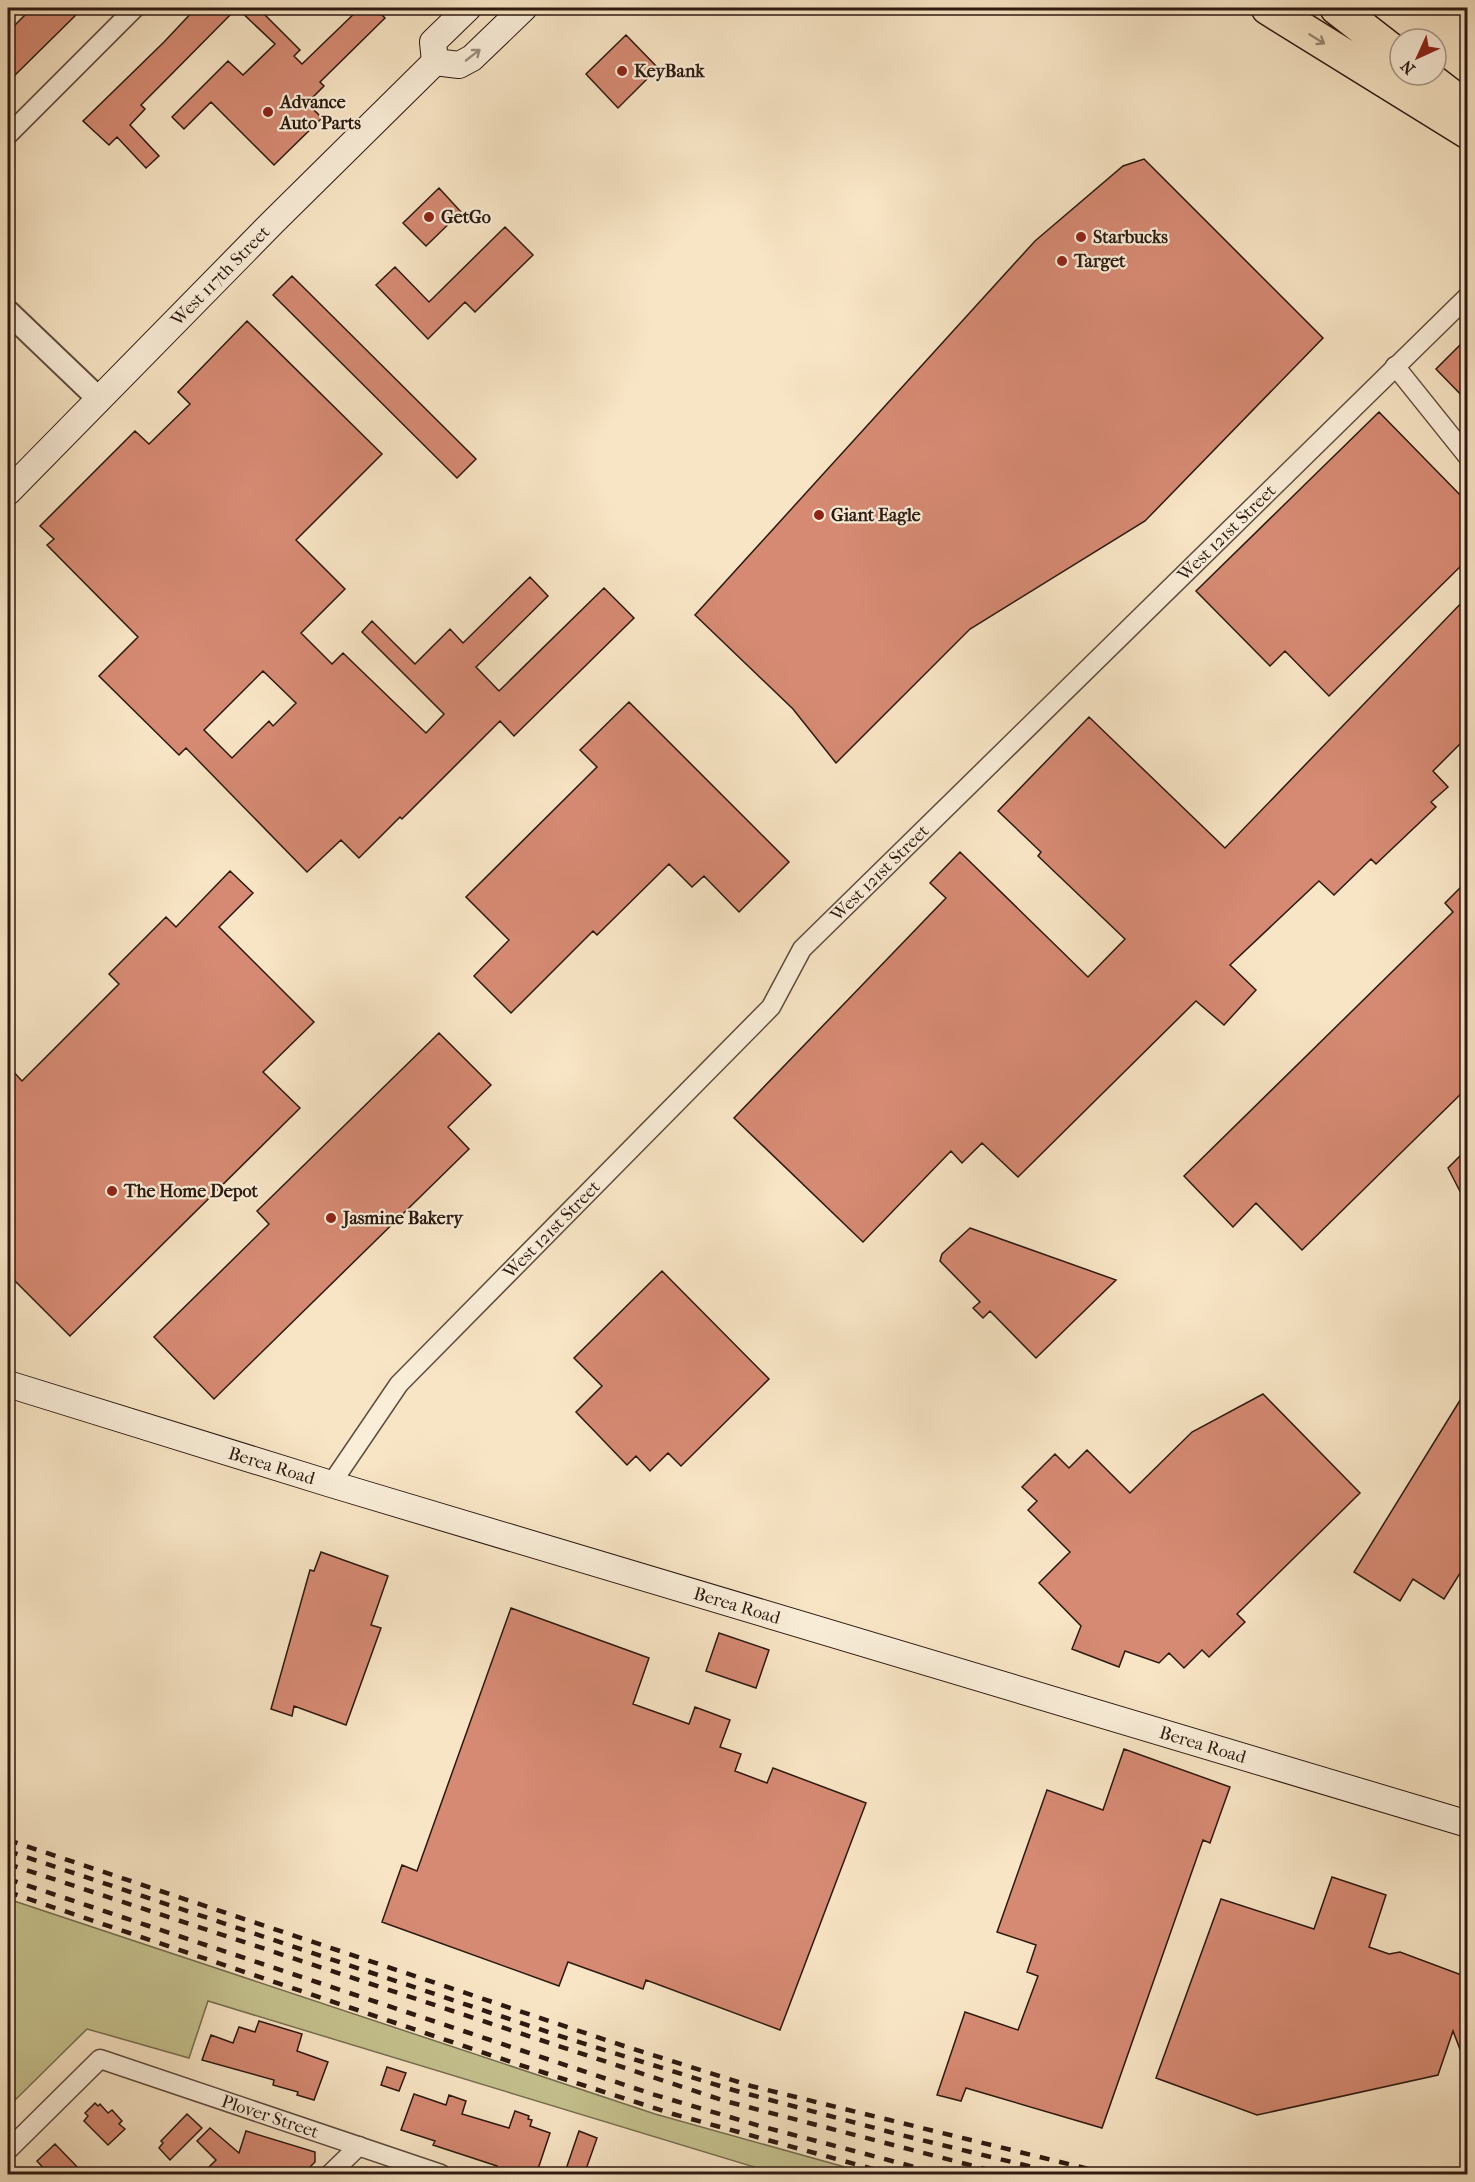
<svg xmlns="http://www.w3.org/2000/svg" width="1475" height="2182" viewBox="0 0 1475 2182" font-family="'IM FELL French Canon',serif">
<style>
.green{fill:#c5c28f;stroke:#786e50;stroke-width:1.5}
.building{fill:#d68a73;stroke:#2c1910;stroke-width:1.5;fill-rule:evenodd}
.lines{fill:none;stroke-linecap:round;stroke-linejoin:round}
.minor-casing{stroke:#5f4c3d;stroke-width:21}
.tertiary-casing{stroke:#5f4c3d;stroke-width:26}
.secondary-casing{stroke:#2c1910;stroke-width:28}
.motorway-casing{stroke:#2c1910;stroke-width:36}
.minor{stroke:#faeed9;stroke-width:18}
.tertiary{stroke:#faeed9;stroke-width:22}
.secondary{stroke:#faeed9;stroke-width:26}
.motorway{stroke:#f8e5c5;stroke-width:33}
.rail{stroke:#2c1910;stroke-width:4.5;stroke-dasharray:10 10;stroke-linecap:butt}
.oneway{stroke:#9c8974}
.oneway2{stroke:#9d8e7f}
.poi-dot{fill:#8f2418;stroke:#faeed9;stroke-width:2}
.labels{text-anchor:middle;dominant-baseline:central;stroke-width:4.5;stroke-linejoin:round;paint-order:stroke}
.poi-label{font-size:18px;font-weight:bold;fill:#2c1910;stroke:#faeed9;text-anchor:start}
.street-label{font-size:18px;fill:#2c1910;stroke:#faeed9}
</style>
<rect width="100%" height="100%" fill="#f8e5c5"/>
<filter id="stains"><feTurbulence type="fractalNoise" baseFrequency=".00333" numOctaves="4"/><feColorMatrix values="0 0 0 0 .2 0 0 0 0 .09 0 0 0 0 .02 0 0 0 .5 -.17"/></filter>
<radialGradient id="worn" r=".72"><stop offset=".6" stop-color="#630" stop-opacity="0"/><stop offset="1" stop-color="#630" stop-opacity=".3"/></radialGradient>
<path class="green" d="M8,1899L655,2114L870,2174H777L208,2001L189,2058L87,2029L8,2107Z"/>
<path class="building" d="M32,8H83L8,82V32Z
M196,8H237L141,105L145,109L130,125L159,156L146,168L117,137L109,145L83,121L164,42Z
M237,8H258L300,50L294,56L302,64L360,8H375L385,18L320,82L324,86L307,103L322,118L274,165L211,102L184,129L172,117L228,61L243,75L275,44Z
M626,35L658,68L618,108L586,74Z
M1144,159L1323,338L1145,521L970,629L836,763L793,709L695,615L1035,241L1123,166Z
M439,188L461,212L426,246L403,223Z
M505,227L533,255L475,312L465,302L428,339L376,285L395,267L429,302Z
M292,276L476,459L457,478L273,295Z
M247,321L382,454L296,540L345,589L301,633L332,664L343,653L426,733L444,714L362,632L372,621L415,664L450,629L463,643L530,577L548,596L476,667L499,691L604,588L634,618L514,736L500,721L402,819L400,817L359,858L341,840L307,872L186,748L179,755L99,676L138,637L47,545L54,539L40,526L135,431L149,444L190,404L178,392ZM263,671L296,703L273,726L269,721L232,758L204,730Z
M1467,338V401L1436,369Z
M1379,412L1467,502V560L1329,696L1285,651L1270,666L1196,591Z
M1467,597V737L1433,771L1448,787L1431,802L1436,807L1376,864L1371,859L1334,895L1319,881L1230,965L1256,990L1224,1025L1196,1001L1018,1177L982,1143L962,1163L951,1151L863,1242L734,1118L946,898L930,883L960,852L1088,977L1125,939L1038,856L1041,852L998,811L1089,717L1225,848Z
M629,702L789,862L739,912L704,876L692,887L669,864L597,935L593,931L511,1013L474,976L509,940L466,897L597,767L580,750Z
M230,871L253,893L219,927L314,1022L263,1072L300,1108L70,1336L8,1274V1066L22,1081L119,984L109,974L166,917L176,927Z
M1467,881V1088L1302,1250L1256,1203L1233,1227L1184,1176L1453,912L1445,903Z
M439,1033L491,1085L448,1127L469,1149L214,1399L154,1337L269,1224L257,1211Z
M1467,1149V1205L1448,1168Z
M970,1228L1116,1280L1036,1358L990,1311L983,1318L973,1308L980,1302L940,1261L942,1254Z
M662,1271L769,1379L681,1466L668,1453L650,1471L636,1456L627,1465L576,1412L602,1386L574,1358Z
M1467,1389V1562L1444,1599L1413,1579L1400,1601L1354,1572Z
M1263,1394L1360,1493L1237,1614L1245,1622L1209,1657L1202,1650L1184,1668L1169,1653L1159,1663L1125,1651L1119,1667L1072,1649L1081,1626L1039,1583L1070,1552L1028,1510L1037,1501L1022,1487L1055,1454L1069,1468L1087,1450L1130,1493L1192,1432Z
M321,1552L388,1576L371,1625L381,1628L346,1725L294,1706L292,1716L271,1709L310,1570L314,1571Z
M511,1608L649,1658L633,1704L689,1724L695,1707L730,1720L720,1747L741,1754L735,1771L767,1783L773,1768L866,1803L780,2030L646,1980L643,1989L568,1962L559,1986L382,1922L402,1865L417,1871Z
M719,1633L769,1650L756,1688L706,1671Z
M1124,1749L1230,1787L1210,1843L1203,1840L1102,2128L966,2088L961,2101L937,2095L965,2012L1018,2030L1038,1976L1027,1972L1036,1945L997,1932L1047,1790L1103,1810Z
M1332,1877L1386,1895L1369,1947L1389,1954L1400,1952L1467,1977V2065H1466L1453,2031L1438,2075L1257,2115L1156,2078L1221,1899L1314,1929Z
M259,2021L302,2034L297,2051L328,2062L314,2100L297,2095L298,2092L273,2085L274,2080L202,2060L211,2035L233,2043L239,2027L255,2032Z
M387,2067L406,2073L399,2091L381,2085Z
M414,2094L446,2105L449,2095L466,2101L462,2114L509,2128L515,2111L529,2116L528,2119L532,2120L530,2126L550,2133L536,2175L515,2169L514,2174L496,2168L497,2166L433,2145L435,2141L401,2130Z
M95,2103L98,2106L100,2104L108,2113L112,2110L122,2121L119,2124L125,2129L108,2145L84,2121L88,2116L85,2113Z
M187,2114L202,2128L170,2160L159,2148L163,2143L161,2141Z
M210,2128L239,2153L246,2131L315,2152V2162L302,2175H201L216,2160L197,2141Z
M579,2131L597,2138L584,2175H564Z
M55,2144L85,2175H50L37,2161Z"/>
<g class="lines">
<g class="minor-casing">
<g id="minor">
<path d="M8,135L135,8"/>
<path d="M1395,366L1468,457"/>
<path id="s1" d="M331,1484L399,1384L771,1007L802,949L1468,296"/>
<path id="s2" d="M8,2150L100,2059L441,2174"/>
<path d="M330,2174L359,2146"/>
</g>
</g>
<g class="tertiary-casing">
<path id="tertiary" d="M8,312L99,399"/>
</g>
<g class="secondary-casing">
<g id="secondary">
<path d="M435,62L459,65L472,58L524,8"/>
<path d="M435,62L433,42L468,8"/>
<path id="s3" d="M8,492L273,222L435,62"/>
<path id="s4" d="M8,1384L331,1484L1468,1824"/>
</g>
</g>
<g class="motorway-casing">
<path id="motorway" d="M1268,8L1468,132
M1337,8L1400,57
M1424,75L1468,109"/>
</g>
<use href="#minor" class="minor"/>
<use href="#tertiary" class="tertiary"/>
<use href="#secondary" class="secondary"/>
<use href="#motorway" class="motorway"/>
<path class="rail" d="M8,1840L624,2046L751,2086L1109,2174
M8,1851L569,2039L733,2090L901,2135L1061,2174
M8,1864L725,2101L1004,2174
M8,1879L652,2094L760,2126L941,2174
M8,1892L517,2064L673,2114L891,2174"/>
</g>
<defs><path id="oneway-shaft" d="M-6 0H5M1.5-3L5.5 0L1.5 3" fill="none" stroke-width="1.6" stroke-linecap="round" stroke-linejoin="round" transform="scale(1.5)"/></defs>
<use class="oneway" href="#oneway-shaft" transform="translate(1317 39) rotate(32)"/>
<use class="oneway2" href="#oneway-shaft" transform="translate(473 55) rotate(-38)"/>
<g class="poi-dot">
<circle cx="622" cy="71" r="6"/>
<circle cx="268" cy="112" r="6"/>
<circle cx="429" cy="217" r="6"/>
<circle cx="1081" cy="237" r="6"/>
<circle cx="1062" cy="261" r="6"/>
<circle cx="819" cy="515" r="6"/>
<circle cx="112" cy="1191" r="6"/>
<circle cx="331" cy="1218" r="6"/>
</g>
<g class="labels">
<g class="poi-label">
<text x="634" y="71">KeyBank</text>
<text x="280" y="102">Advance<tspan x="280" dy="21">Auto Parts</tspan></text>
<text x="441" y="217">GetGo</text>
<text x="1093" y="237">Starbucks</text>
<text x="1074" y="261">Target</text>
<text x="831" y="515">Giant Eagle</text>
<text x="124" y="1191">The Home Depot</text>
<text x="343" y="1218">Jasmine Bakery</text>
</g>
<g class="street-label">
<text stroke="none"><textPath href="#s3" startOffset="303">West 117th Street</textPath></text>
<text stroke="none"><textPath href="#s1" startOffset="1311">West 121st Street</textPath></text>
<text stroke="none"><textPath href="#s1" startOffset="825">West 121st Street</textPath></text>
<text stroke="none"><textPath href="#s1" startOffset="338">West 121st Street</textPath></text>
<text stroke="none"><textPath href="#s4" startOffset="276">Berea Road</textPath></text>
<text stroke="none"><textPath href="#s4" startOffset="762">Berea Road</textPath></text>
<text stroke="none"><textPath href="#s4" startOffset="1248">Berea Road</textPath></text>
<text stroke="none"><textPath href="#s2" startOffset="309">Plover Street</textPath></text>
</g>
</g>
<rect width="1475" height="2182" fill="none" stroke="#f8e5c5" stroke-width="30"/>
<rect x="9" y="9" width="1457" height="2164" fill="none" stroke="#2c1910" stroke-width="3"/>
<rect x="15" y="15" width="1445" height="2152" fill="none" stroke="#2c1910" stroke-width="1.5"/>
<g transform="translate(1418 57) rotate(225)"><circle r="28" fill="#faeed9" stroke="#a89989" stroke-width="1.5"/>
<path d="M0-4.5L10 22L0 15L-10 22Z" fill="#8f2418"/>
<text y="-9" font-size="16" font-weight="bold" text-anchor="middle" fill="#2c1910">N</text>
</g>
<rect width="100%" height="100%" filter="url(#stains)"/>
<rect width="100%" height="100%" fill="url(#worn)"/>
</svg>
